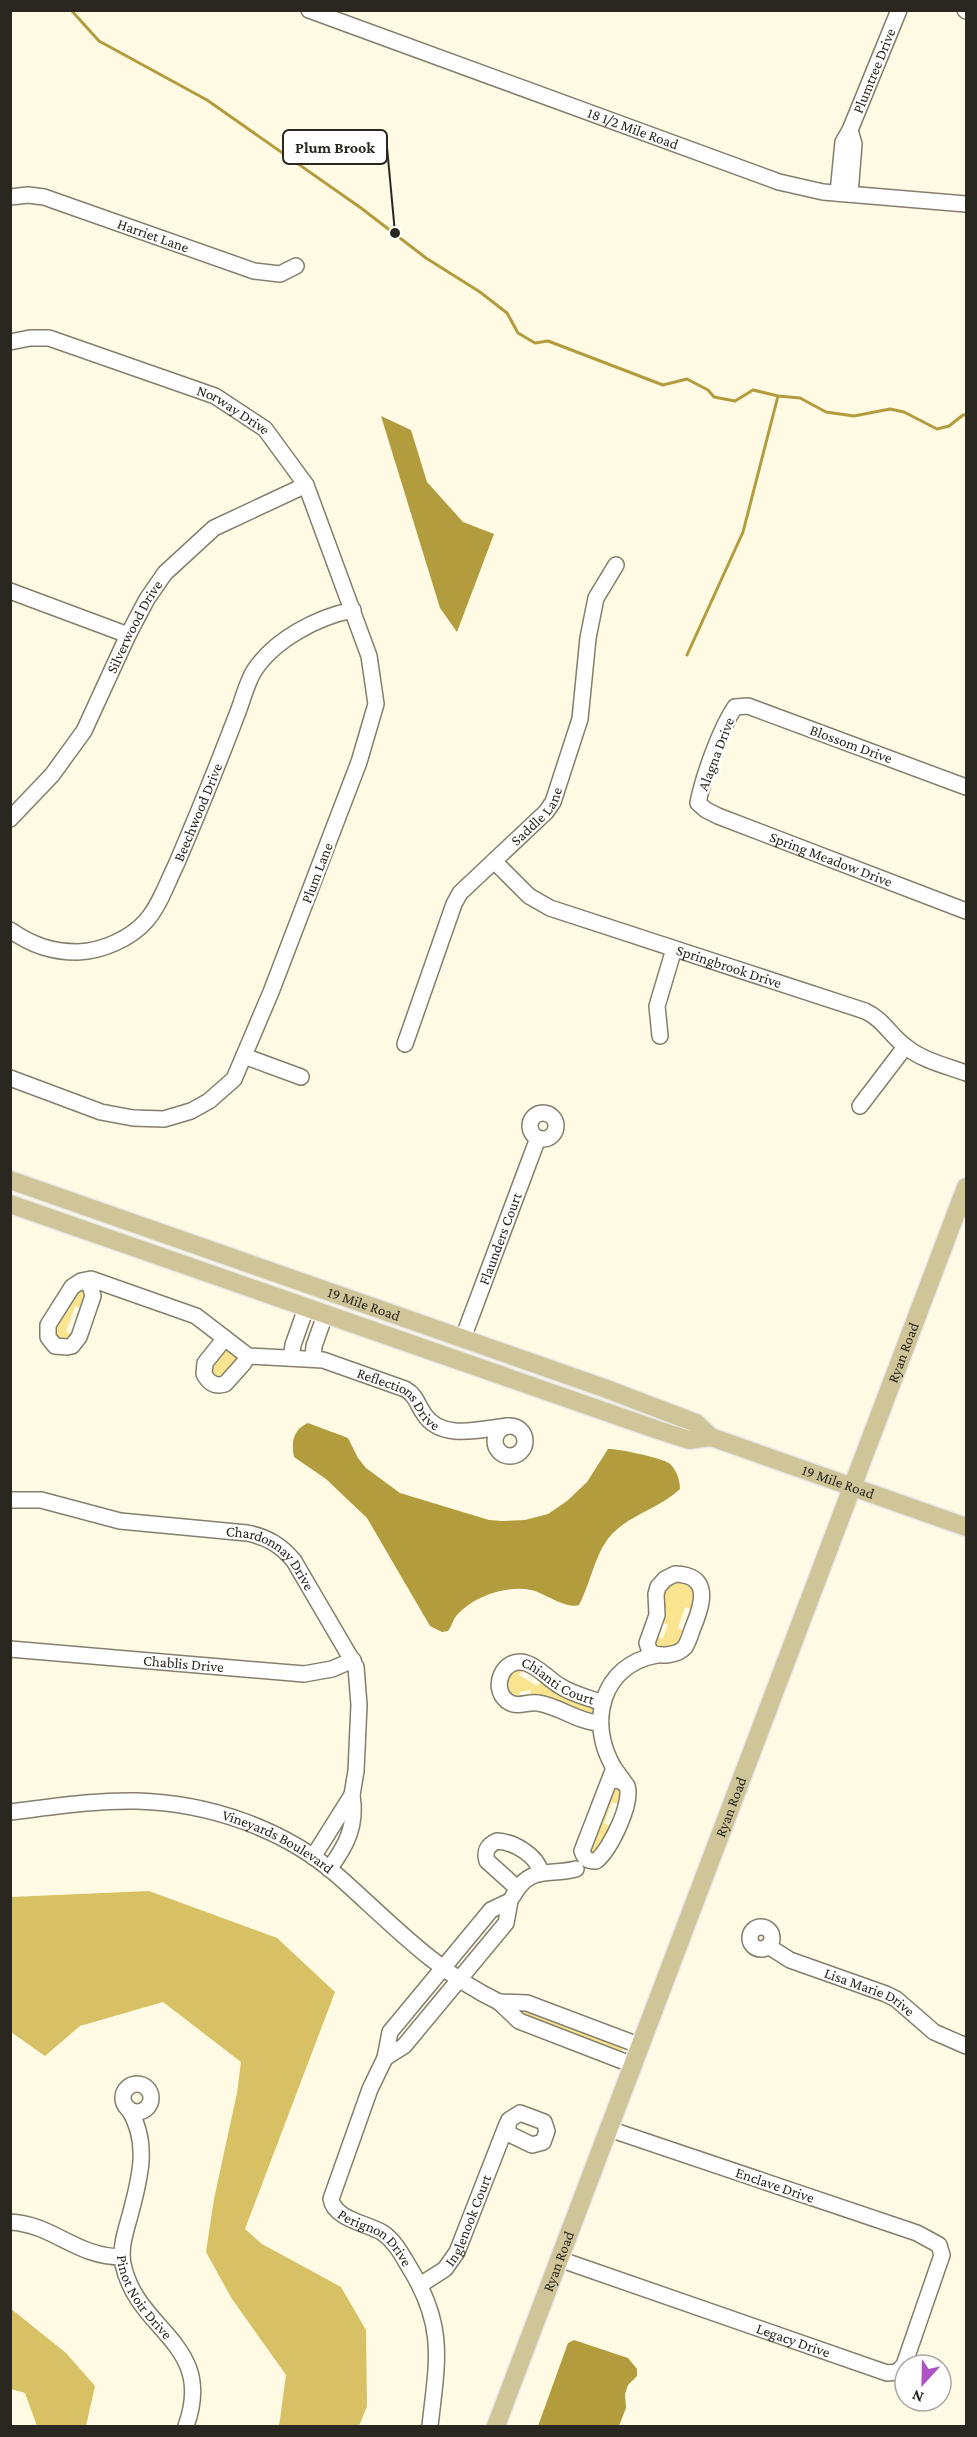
<svg xmlns="http://www.w3.org/2000/svg" width="977" height="2437" viewBox="0 0 977 2437" font-family="'Crimson Pro',serif">
<style>
.green{fill:#fae490}
.forest{fill:#d8c064}
.water{fill:#b39c3e}
.lines{fill:none;stroke-linecap:round;stroke-linejoin:round}
.stream{stroke:#b39c3e;stroke-width:3}
.minor-casing{stroke:#837f6c;stroke-width:18}
.major-casing{stroke:#eae9e9;stroke-width:21}
.minor{stroke:#fff;stroke-width:15}
.major{stroke:#d0c599;stroke-width:18}
.labels{text-anchor:middle;dominant-baseline:central;stroke-width:5;stroke-linejoin:round;paint-order:stroke}
.street-label{font-size:15px;fill:#29271f;stroke:#fff}
.leader{fill:none;stroke:#29271f;stroke-width:2}
.callout-dot{fill:#29271f;stroke:#fff;stroke-width:2}
.callout{fill:#fff;stroke:#29271f;stroke-width:2}
.callout-label{font-size:16px;text-anchor:middle;font-weight:bold;fill:#29271f}
</style>
<rect width="100%" height="100%" fill="#fffae4"/>
<path class="green" d="M79,1287L88,1291L83,1309L75,1306L66,1332L74,1335L71,1340L55,1338L53,1325Z
M225,1348L234,1352L240,1360L226,1379H212L209,1365Z
M686,1580L696,1590L695,1610L685,1607L678,1628L687,1632L678,1646L663,1650L653,1645L655,1636L663,1639L668,1625L660,1621L661,1595L672,1581Z
M523,1667L519,1675L537,1686L543,1680L596,1708L594,1715L590,1716L532,1698L530,1690L519,1692L520,1700L514,1699L505,1691L507,1672Z
M620,1786L621,1805L612,1802L604,1823L612,1827L606,1842L592,1856L589,1849L612,1788Z
M520,2008L620,2045L622,2050L620,2053L520,2015L518,2010Z"/>
<path class="forest" d="M149,1891L277,1938L335,1992L245,2229L262,2244L341,2287L366,2330L367,2406L359,2426H279L286,2375L232,2299L206,2252L214,2199L237,2093L241,2062L163,2002L80,2026L45,2056L11,2032V1897Z
M10,2308L66,2353L95,2386L86,2426H37L25,2393L11,2389Z"/>
<path class="water" d="M381,416L411,430L427,482L463,522L494,534L457,632L440,608Z
M308,1423L348,1438L358,1458L366,1468L400,1493L489,1520L502,1521L525,1520L548,1514L567,1501L587,1482L608,1449C617,1448 661,1458 669,1463C676,1469 680,1479 680,1489C660,1508 632,1514 613,1533C595,1551 591,1583 579,1605C569,1608 557,1601 548,1597C542,1594 536,1591 531,1590C506,1585 474,1596 457,1615C453,1619 452,1626 448,1631L442,1632L430,1626L367,1518L326,1479L294,1457C291,1443 293,1429 308,1423Z
M574,2340L628,2358L637,2369V2376L628,2385L625,2394L626,2408L619,2426H538L568,2343Z"/>
<g class="lines">
<path class="stream" d="M71,10L99,41L207,100L361,208L426,258L480,292L507,313L518,333L535,343L548,341L663,385L687,379L708,390L714,397L735,401L753,390L778,396L800,398L826,412L854,416L890,409L904,412L937,429L949,426L963,415H966
M687,655L743,532L778,396"/>
<g class="minor-casing">
<g id="minor">
<path id="s1" d="M309,10L779,182L823,192L966,204"/>
<path d="M965,10L966,11"/>
<path id="s2" d="M850,130L899,10"/>
<path d="M838,193L843,142L850,130L854,144L850,194"/>
<path id="s3" d="M10,197L28,195L44,197L254,271L280,274L296,266"/>
<path id="s4" d="M10,342L30,338H49L215,396L265,429L306,485L369,656L376,704L359,762L271,992L234,1079L209,1101L191,1111L164,1119L133,1118L101,1112L10,1078"/>
<path d="M10,591L128,635"/>
<path id="s5" d="M966,787L748,706L735,707C720,729 703,777 698,803L706,810L718,816L966,911"/>
<path id="s6" d="M10,819L52,775L84,731L128,635L147,599L165,573L214,528L306,485"/>
<path id="s7" d="M494,861L529,896L550,908L865,1011C883,1019 890,1035 905,1046C921,1060 947,1066 966,1073"/>
<path id="s8" d="M10,930C32,945 51,952 78,952C102,951 130,939 146,921C160,905 167,883 176,865C197,816 217,767 236,717C242,703 246,684 254,671C274,640 317,617 353,610"/>
<path d="M660,1036L657,1006L674,949"/>
<path id="s9" d="M405,1044L454,904L460,893L546,812L553,802L580,719L588,638L596,598L616,565"/>
<path d="M244,1056L301,1077"/>
<path d="M860,1106L905,1047"/>
<circle cx="543" cy="1126" r="13"/>
<path id="s10" d="M81,1281L90,1285L93,1296L79,1337L72,1346L67,1347L55,1346L48,1337V1325L72,1287L81,1281L91,1279L196,1316L248,1356L323,1360L405,1389C416,1395 417,1404 424,1414C441,1441 481,1429 508,1426"/>
<path d="M225,1338L205,1363L204,1374C209,1383 215,1387 225,1384L243,1364L248,1356"/>
<path id="s11" d="M463,1338L538,1138"/>
<path d="M291,1358L293,1345L306,1308"/>
<path d="M313,1358L314,1346L325,1315"/>
<circle cx="510" cy="1441" r="15"/>
<path id="s12" d="M10,1500H41L120,1521L247,1533C267,1537 281,1545 294,1561L356,1667L359,1705L356,1771L352,1795"/>
<path d="M675,1574C711,1575 703,1603 694,1625C691,1632 689,1641 685,1647C677,1656 659,1657 650,1652L647,1643L657,1615L656,1594L658,1587L665,1579Z"/>
<path id="s13" d="M10,1649L304,1674L332,1669L353,1660"/>
<path id="s14" d="M599,1723C578,1722 559,1706 538,1703C527,1701 518,1709 507,1701C490,1688 503,1656 526,1663C539,1667 548,1679 560,1686C572,1694 589,1698 603,1703"/>
<path d="M614,1768C587,1723 601,1665 657,1655"/>
<path d="M609,1782C617,1779 621,1780 627,1786C633,1803 610,1850 596,1861C587,1861 585,1859 582,1851L614,1768L627,1786"/>
<path id="s15" d="M10,1812C52,1807 95,1800 137,1801C209,1803 285,1829 338,1876C390,1922 436,1972 499,2002"/>
<path d="M313,1857L352,1795C357,1825 347,1845 329,1869"/>
<path d="M517,1888L487,1861C484,1851 488,1845 497,1841C514,1842 537,1855 541,1873"/>
<path d="M513,1896C530,1865 548,1876 576,1869"/>
<path d="M510,1901L506,1923L404,2046L385,2058L390,2032L491,1910Z"/>
<circle cx="761" cy="1938" r="11"/>
<path id="s16" d="M768,1946L790,1960L886,1994L896,1999L934,2032L966,2046"/>
<path id="s17" d="M385,2058L370,2089L331,2199C335,2220 367,2223 383,2233C396,2242 403,2257 411,2270C446,2328 437,2362 430,2426"/>
<path d="M633,2065L519,2021L499,2002L527,2003L641,2046"/>
<circle cx="137" cy="2098" r="14"/>
<path id="s18" d="M128,2108C151,2143 139,2182 129,2219C125,2233 120,2249 123,2264C137,2332 216,2343 186,2426"/>
<path d="M520,2113L544,2122L547,2131L543,2142L532,2145L507,2133L509,2120Z"/>
<path d="M10,2222C53,2224 76,2257 122,2257"/>
<path id="s19" d="M559,2259L887,2373L897,2372L904,2365L942,2255L939,2245L917,2233L609,2129"/>
<path id="s20" d="M420,2285L445,2269L457,2252L507,2124"/>
</g>
</g>
<g class="major-casing">
<g id="major">
<path id="s21" d="M10,1180L604,1388L696,1423L711,1437"/>
<path id="s22" d="M10,1204L658,1430L689,1440L711,1437L966,1527"/>
<path id="s23" d="M496,2426L966,1187"/>
</g>
</g>
<use href="#minor" class="minor"/>
<use href="#major" class="major"/>
</g>
<g class="labels">
<g class="street-label">
<text stroke="none"><textPath href="#s2" startOffset="64">Plumtree Drive</textPath></text>
<text stroke="none"><textPath href="#s1" startOffset="345">18 1/2 Mile Road</textPath></text>
<text stroke="none"><textPath href="#s3" startOffset="150">Harriet Lane</textPath></text>
<text stroke="none"><textPath href="#s4" startOffset="238">Norway Drive</textPath></text>
<text stroke="none"><textPath href="#s6" startOffset="231">Silverwood Drive</textPath></text>
<text transform="translate(851 744) rotate(20)">Blossom Drive</text>
<text transform="translate(716 754) rotate(-69)">Alagna Drive</text>
<text stroke="none"><textPath href="#s8" startOffset="270">Beechwood Drive</textPath></text>
<text stroke="none"><textPath href="#s9" startOffset="270">Saddle Lane</textPath></text>
<text stroke="none"><textPath href="#s5" startOffset="494">Spring Meadow Drive</textPath></text>
<text transform="translate(317 873) rotate(-69)">Plum Lane</text>
<text stroke="none"><textPath href="#s7" startOffset="262">Springbrook Drive</textPath></text>
<text stroke="none"><textPath href="#s11" startOffset="106">Flaunders Court</textPath></text>
<text stroke="none"><textPath href="#s21" startOffset="375">19 Mile Road</textPath></text>
<text stroke="none"><textPath href="#s23" startOffset="1148">Ryan Road</textPath></text>
<text stroke="none"><textPath href="#s10" startOffset="522">Reflections Drive</textPath></text>
<text stroke="none"><textPath href="#s22" startOffset="876">19 Mile Road</textPath></text>
<text stroke="none"><textPath href="#s12" startOffset="274">Chardonnay Drive</textPath></text>
<text stroke="none"><textPath href="#s13" startOffset="174">Chablis Drive</textPath></text>
<text stroke="none"><textPath href="#s14" startOffset="192">Chianti Court</textPath></text>
<text stroke="none"><textPath href="#s23" startOffset="662">Ryan Road</textPath></text>
<text stroke="none"><textPath href="#s15" startOffset="276">Vineyards Boulevard</textPath></text>
<text stroke="none"><textPath href="#s16" startOffset="112">Lisa Marie Drive</textPath></text>
<text transform="translate(775 2185) rotate(19)">Enclave Drive</text>
<text stroke="none"><textPath href="#s20" startOffset="84">Inglenook Court</textPath></text>
<text stroke="none"><textPath href="#s17" startOffset="212">Perignon Drive</textPath></text>
<text stroke="none"><textPath href="#s23" startOffset="176">Ryan Road</textPath></text>
<text stroke="none"><textPath href="#s18" startOffset="200">Pinot Noir Drive</textPath></text>
<text stroke="none"><textPath href="#s19" startOffset="248">Legacy Drive</textPath></text>
</g>
</g>
<path class="leader" d="M395 233L387 147"/>
<circle class="callout-dot" cx="395" cy="233" r="6"/>
<rect class="callout" x="283" y="130" width="104" height="34" rx="6"/>
<g class="callout-label">
<text x="335" y="153">Plum Brook</text>
</g>
<rect width="977" height="2437" fill="none" stroke="#29271f" stroke-width="24"/>
<g transform="translate(923 2383) rotate(202)"><circle r="28" fill="#ffffff" stroke="#a9a9a5" stroke-width="1.5"/>
<path d="M0-4.5L10 22L0 15L-10 22Z" fill="#ab55c3"/>
<text y="-9" font-size="16" font-weight="bold" text-anchor="middle" fill="#29271f">N</text>
</g>
</svg>
